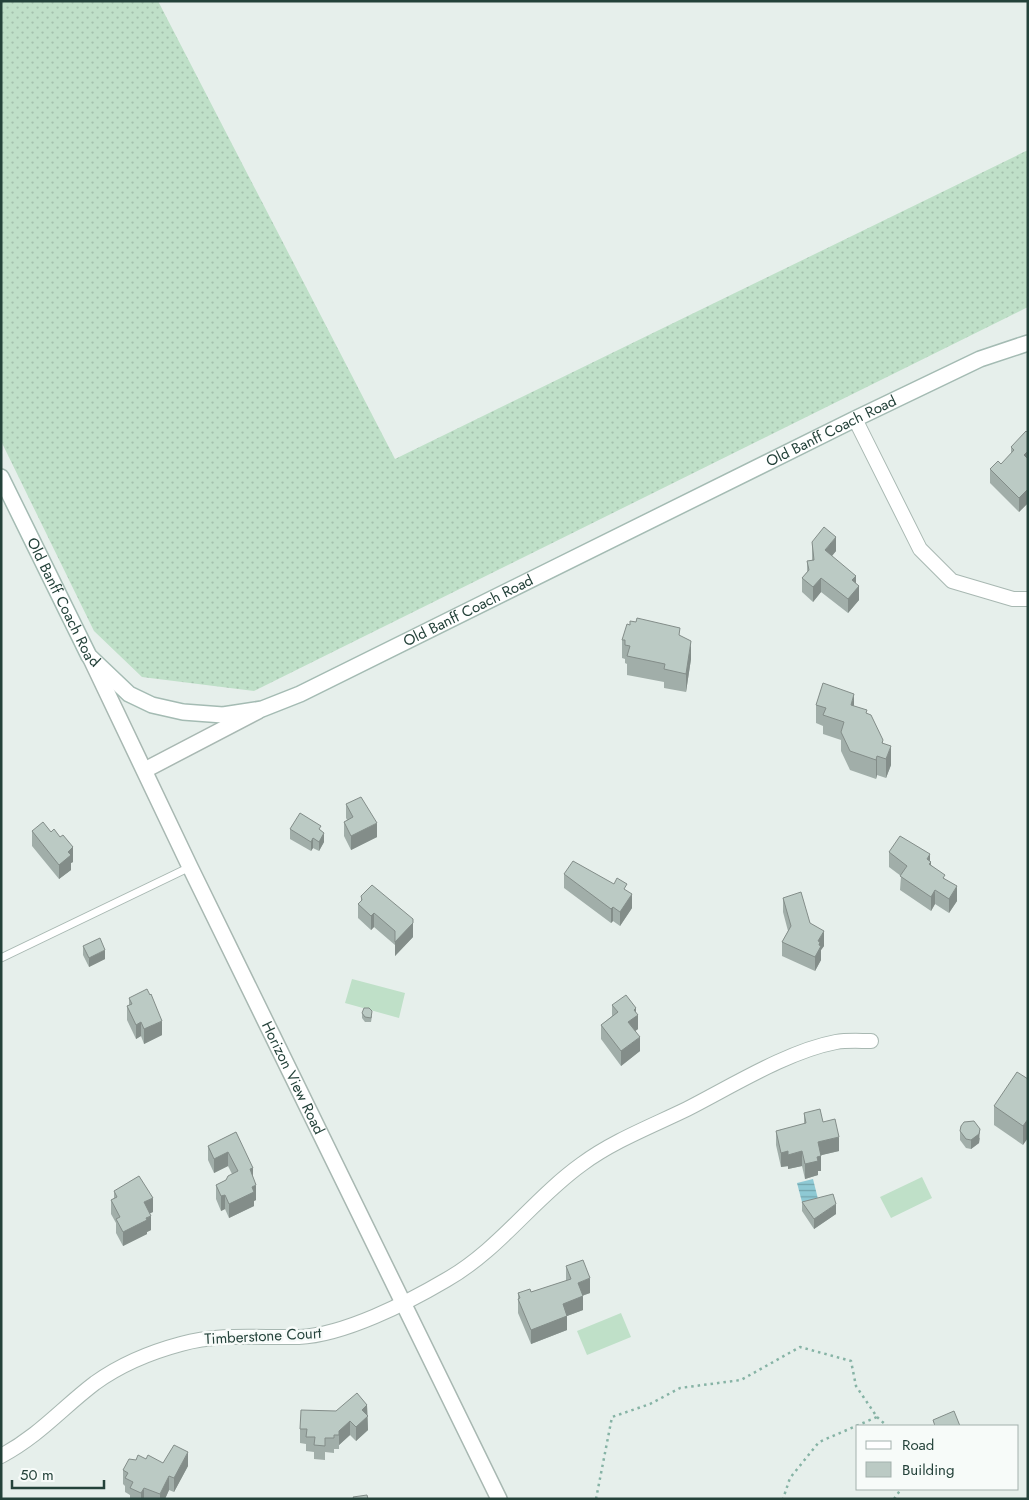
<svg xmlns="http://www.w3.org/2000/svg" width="1029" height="1500" viewBox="0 0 1029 1500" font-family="Jost,sans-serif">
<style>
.grass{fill:url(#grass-dots)}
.pitch{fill:#bfe0c8}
.water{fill:url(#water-rules)}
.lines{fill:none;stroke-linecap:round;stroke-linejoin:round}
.service-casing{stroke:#a8b8b2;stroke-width:9}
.minor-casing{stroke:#a8b8b2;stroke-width:16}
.tertiary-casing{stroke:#a8b8b2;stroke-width:18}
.secondary-casing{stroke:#a4bbb3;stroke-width:18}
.path{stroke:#86b3a5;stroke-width:2.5;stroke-dasharray:2.5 4;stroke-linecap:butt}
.service{stroke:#fff;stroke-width:7}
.minor{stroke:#fff;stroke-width:14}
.tertiary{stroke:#fff;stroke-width:15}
.secondary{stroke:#fff;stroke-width:15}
.wall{fill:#a1aea9}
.shaded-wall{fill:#838d89}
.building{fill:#bbcac4;stroke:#838d89}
.labels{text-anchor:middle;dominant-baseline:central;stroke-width:5;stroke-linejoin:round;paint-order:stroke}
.street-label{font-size:15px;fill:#24423a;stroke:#f7fbf9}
</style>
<defs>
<pattern id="grass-dots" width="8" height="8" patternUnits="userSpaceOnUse" patternTransform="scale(1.25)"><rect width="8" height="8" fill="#bfe0c8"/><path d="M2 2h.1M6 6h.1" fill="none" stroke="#a4c1ad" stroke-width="1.8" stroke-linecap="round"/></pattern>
<pattern id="water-rules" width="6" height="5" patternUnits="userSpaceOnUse" patternTransform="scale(1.25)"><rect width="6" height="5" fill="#8ec9d4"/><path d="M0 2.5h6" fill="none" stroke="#74a5ad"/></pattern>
</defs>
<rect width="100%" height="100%" fill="#e6efeb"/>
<path class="grass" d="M1,1H158L395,459L1028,150V307L254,691L142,677L94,631L1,441Z"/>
<path class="pitch" d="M352,979L405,993L399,1018L345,1003Z
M922,1177L932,1198L891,1218L880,1197Z
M621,1313L631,1337L587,1355L577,1331Z"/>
<path class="water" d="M813,1179L819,1203L803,1206L797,1183Z"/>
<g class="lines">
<g class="service-casing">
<path id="service" d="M1,958L190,867"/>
</g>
<g class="minor-casing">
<path id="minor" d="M855,419L920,549L952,581L1013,599H1028
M1,1456C40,1435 62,1408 95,1383C120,1365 151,1352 181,1344C220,1333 259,1338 299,1337C344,1335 407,1303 446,1280C499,1250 533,1199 582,1164C613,1141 652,1126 687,1109C732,1086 788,1051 836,1042C847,1040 860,1041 871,1041"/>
</g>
<g class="tertiary-casing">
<g id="tertiary">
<path id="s1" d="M91,659L190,867L499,1499"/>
<path d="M145,770L258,711"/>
</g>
</g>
<g class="secondary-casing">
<g id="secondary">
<path id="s2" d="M1,477L89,656L129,694L152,705L183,712L223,715L262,709L300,694L855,419L980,359L1028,343"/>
</g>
</g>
<path class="path" d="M877,1417L887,1426
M596,1499L612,1417L650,1404L680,1388L741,1380L800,1347L851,1361L856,1386L877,1417L819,1442L790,1478L783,1499
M894,1499L901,1489"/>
<use href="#service" class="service"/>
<use href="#minor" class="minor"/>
<use href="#tertiary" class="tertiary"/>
<use href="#secondary" class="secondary"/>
</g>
<path class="wall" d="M1028,433V503L1019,512L990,483V469L1001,464L1011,454V447Z
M812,542L836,551L832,556L856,583L859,600L848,613L821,592L813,602L802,592V578L807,572V561L812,560Z
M680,636L691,659L686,692L664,688V682L627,675V664L625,663V659L622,658V640Z
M816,705L854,706L867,714L883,743L891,765L886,778L877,775L876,779L850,770L841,751V740L823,734V726L816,723Z
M346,804L377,837L351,850L344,836V822L347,820L346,818Z
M290,829L321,830L324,842L319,851L313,848L311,851L290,839Z
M32,831L73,862L71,863V870L59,879L32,846Z
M889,852L930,861L931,865L945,879L957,901L949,913L935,904L931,911L900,890L901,876L889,867Z
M564,874L627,891L632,908L620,926L613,921L611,923L564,888Z
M361,896L413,937L395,956V945L374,927L371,930L358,918V904L361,902Z
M783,898L810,923L824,946L821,950V960L815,971L782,956V942L788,931L783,912Z
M83,946L105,959L89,967L83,955Z
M129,998L162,1035L144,1044L141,1036L136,1039L127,1020V1006L129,1005Z
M612,1005L636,1012L638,1029L635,1031L640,1051L621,1066L601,1039V1025L612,1016Z
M362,1013L372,1016L371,1022H365L362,1018Z
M1028,1079L1023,1145L994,1125V1106Z
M804,1113L823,1122L839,1151L821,1155V1171H818V1175L805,1179L802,1166L788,1169V1166L781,1167L776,1145V1131L804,1124Z
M960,1131L980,1138L979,1143L971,1149L966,1148L960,1140Z
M236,1132L253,1178L256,1200L254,1201V1206L229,1218L225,1209L221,1211L216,1199V1185L226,1180L232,1174L228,1166L214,1173L208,1160V1146Z
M114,1191L153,1212L150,1213L151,1230L147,1232V1234L123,1246L116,1233V1223L111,1214V1200L114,1198Z
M802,1202L836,1214L814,1229L802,1211Z
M566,1266L590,1293L582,1296L583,1310L567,1316V1330L531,1344L518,1313V1293L531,1292L566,1281Z
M367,1405L368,1430L356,1441L350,1435L339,1445V1449H334V1453L325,1452V1460L314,1459V1452L306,1451V1444L300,1443V1429L336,1411Z
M146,1459L163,1463L188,1466L174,1492L169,1490L165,1499H130V1495L125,1492V1486L123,1484V1470L136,1460Z"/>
<path class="shaded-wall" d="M1028,451V465L1024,455Z
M1028,489V503L1019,512V498Z
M836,537V551L825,564V550Z
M856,576V589L859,586V600L848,613V599L852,580Z
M821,578V592L813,602V587Z
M691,641V659L686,692V674Z
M854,694V712L851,705Z
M891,746V765L886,778V759Z
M877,756V775L876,779V760Z
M377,823V837L351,850V836Z
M324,833V842L319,851V842Z
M313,838V848L311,851V842Z
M73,847V862L71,863V870L59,879V865L68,852Z
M930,854V863L931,862V876L927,859Z
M957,886V901L949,913V899Z
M935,890V904L931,911V897Z
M632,894V908L620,926V912Z
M613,907V921L611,923V909Z
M374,913V927L371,930V916Z
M413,919V937L395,956V942Z
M824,931V946L821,950V960L815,971V957L818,941Z
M105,950V959L89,967V958Z
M636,1008V1016L638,1015V1029L628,1036V1022L634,1010Z
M162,1021V1035L144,1044V1029Z
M141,1022V1036L136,1039V1025Z
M640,1037V1051L621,1066V1051Z
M1028,1119V1138L1023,1145V1126Z
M980,1129L979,1143L971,1149V1140Z
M839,1137V1151L818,1156V1142Z
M788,1151V1166L781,1167V1153Z
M802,1151V1166L788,1169V1155Z
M228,1152V1166L214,1173V1159Z
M821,1156V1171H818V1175L805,1179V1164L817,1157Z
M253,1168V1182L250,1169Z
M256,1185V1200L254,1201V1206L229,1218V1204L252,1187Z
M225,1195V1209L221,1211V1196Z
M153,1198V1212L144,1216V1202Z
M836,1204V1214L814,1229V1219Z
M151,1216V1230L147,1232V1234L123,1246V1232Z
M590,1278V1293L578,1297V1283Z
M583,1296V1310L567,1316V1330L531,1344V1330L563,1304Z
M367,1405L368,1430L356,1441V1427L362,1410Z
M350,1421V1435L339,1445V1431Z
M188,1452V1466L174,1492V1478Z
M169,1476V1490L165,1499H160V1494Z
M144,1488V1499H141V1493Z"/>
<path class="building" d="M1026,431L1028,433V451L1024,455L1028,459V489L1019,498L990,469L998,461L1001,464L1014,450L1011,447Z
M824,527L836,537L825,550L856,576L852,580L859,586L848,599L821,578L813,587L802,578L809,570L807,561L814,560L812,542Z
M637,618L680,628L679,635L691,641L686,674L664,669L665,664L627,656L630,646L625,645V640H622L627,624L630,625V621L636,622Z
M823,683L854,694L851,705L867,710L866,713L871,715L883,740L882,743L891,746L886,759L877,756L876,760L850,751L841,732L844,722L823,715L826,708L816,705Z
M361,797L377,823L351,836L344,822L353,817L346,804Z
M300,813L321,826L319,829L324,833L319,842L313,838L311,842L290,829Z
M43,822L51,832L54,829L60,837L63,835L73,847L68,852L71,855L59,865L32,831Z
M900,836L930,854L927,859L931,862L929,864L945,875L943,878L957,886L949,899L935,890L931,897L900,876L907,866L889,852Z
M573,861L614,884L617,878L627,884L624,889L632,894L620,912L613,907L611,909L564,874Z
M372,885L413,919V923L395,942V931L374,913L371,916L358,904L362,900L361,896Z
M801,892L810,923L824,931L818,941L820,942L819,945L821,946L815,957L782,942L791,926L783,898Z
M100,938L105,950L89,958L83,946Z
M147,989L150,995L151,994L162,1021L144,1029L141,1022L136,1025L127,1006L132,1004L129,998Z
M626,995L636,1008L634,1010L638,1015L628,1022L640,1037L621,1051L601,1025L618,1012L612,1005Z
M364,1008H369L372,1011L371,1018L365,1017L362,1013Z
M1017,1072L1028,1079V1119L1023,1126L994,1106Z
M820,1109L823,1122L835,1119L839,1137L818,1142L821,1156L817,1157L818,1161L805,1164L802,1151L788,1155V1151L781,1153L776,1131L806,1123L804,1113Z
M974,1121L980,1129L979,1134L971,1140L966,1139L960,1131L961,1126L964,1122Z
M236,1132L253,1168L250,1169L256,1185L252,1187L254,1192L229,1204L225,1195L221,1196L216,1185L226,1180L228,1176L238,1171L228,1152L214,1159L208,1146Z
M139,1176L153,1198L144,1202L151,1216L146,1218L147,1220L123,1232L116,1219L120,1217L111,1200L117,1197L114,1191Z
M833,1194L836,1204L814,1219L802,1202Z
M583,1260L590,1278L578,1283L583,1296L563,1304L567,1316L531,1330L518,1299L520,1298L518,1293L530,1289L531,1292L571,1279L566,1266Z
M357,1393L367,1405L362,1410L368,1416L356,1427L350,1421L339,1431V1435H334V1438H325V1446L314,1445L315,1437H306L307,1429H300L301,1410L336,1411Z
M954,1411L960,1426H935L933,1420Z
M174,1445L188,1452L174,1478L169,1476L160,1494L144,1488L141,1493L130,1488L133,1482L125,1478L128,1473L123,1470L129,1459L136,1460L138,1455L146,1459L148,1455L163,1463Z
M367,1495L368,1499H354L353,1497Z"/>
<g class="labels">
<g class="street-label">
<text stroke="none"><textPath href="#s2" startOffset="1025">Old Banff Coach Road</textPath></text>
<text stroke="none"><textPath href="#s2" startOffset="140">Old Banff Coach Road</textPath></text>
<text stroke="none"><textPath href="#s2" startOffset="620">Old Banff Coach Road</textPath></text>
<text stroke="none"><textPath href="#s1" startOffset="465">Horizon View Road</textPath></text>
<text transform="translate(263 1336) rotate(-3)">Timberstone Court</text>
</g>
</g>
<rect width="1029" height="1500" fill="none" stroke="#24423a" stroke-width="5"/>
<rect x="856" y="1425" width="162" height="65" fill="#f7fbf9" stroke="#a3b1ad"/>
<rect x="866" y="1441" width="25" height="8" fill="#ffffff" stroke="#a3b1ad"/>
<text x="902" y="1450" font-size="15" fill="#24423a">Road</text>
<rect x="866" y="1462" width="25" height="15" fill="#bbcac4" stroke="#a3b1ad"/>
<text x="902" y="1475" font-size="15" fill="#24423a">Building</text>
<path d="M12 1480v8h92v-8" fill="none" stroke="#24423a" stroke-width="2.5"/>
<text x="20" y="1480" font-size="15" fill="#24423a" stroke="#f7fbf9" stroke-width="4" paint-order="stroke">50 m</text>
</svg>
